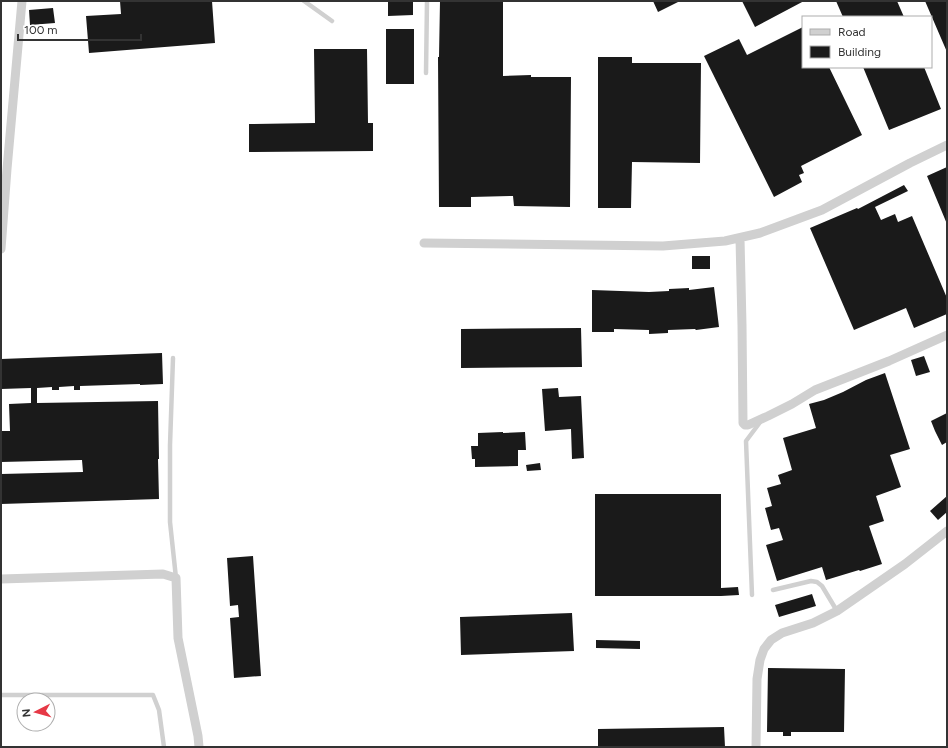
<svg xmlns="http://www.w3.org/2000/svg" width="948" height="748" viewBox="0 0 948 748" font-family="Figtree,sans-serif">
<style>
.building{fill:#1a1a1a}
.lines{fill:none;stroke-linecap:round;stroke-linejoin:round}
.service{stroke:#d0d0d0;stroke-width:4.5}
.minor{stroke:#d0d0d0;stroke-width:9}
</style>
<rect width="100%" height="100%" fill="#fff"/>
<path class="building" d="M120,1H212L215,43L89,53L86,16L121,14Z
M388,1H413V15L388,16Z
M440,1H503V76L531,75V77H571L570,207L514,206L513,196L471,197V207H439L438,57H439Z
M653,1H680L658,12Z
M742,1H804L755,27Z
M836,1H897L904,17H843Z
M925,1H947V52Z
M53,8L55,23L30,25L29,10Z
M803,27V67H829L862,135L801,166L804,173L799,175L802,182L774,197L704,56L739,39L747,55Z
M386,29H414V84H386Z
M314,49H367L368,123H373V151L249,152V124L315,123Z
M598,57H632V63H701L700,163L632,162L631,208H598Z
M863,67H924L941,109L889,130Z
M947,167V224L927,176Z
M904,185L908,191L875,207L881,220L895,214L898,222L912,216L947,298V314L914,328L906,308L854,330L810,228L857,208L858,209Z
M692,256H710V269H692Z
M714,287L719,327L696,330L695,329L668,330V333L649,334V330L614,329V332H592V290L649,292L669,291V289L689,288V290Z
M581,328L582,367L461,368V329Z
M162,353L163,384L140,385V384L80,386V390H74V386L59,387V390H52V387L37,388V403L158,401L159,459H158L159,499L1,504V474L83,472L82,460L1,462V431H10L9,404L31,403V388L1,389V359Z
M924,356L930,372L916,376L911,360Z
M885,373L910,449L890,455L901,487L876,496L884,521L869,526L882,564L860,571L859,570L826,580L822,567L777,581L766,545L783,540L779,528L771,530L765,508L772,506L767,488L781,484L778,475L792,470L783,438L816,428L809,404L824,400L843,392L866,380Z
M558,388L559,397L581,396L584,458L572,459L571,429L545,431L542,389Z
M947,413V442L942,445L935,431L931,421Z
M503,432V433L525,432L526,450H518V466L475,467V459H472L471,446H478V433Z
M540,463L541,470L527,471L526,465Z
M595,494H721V588L738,587L739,595L721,596H595Z
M947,496V512L938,520L930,511Z
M253,556L261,676L234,678L230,618L239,617L238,605L230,606L227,558Z
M812,594L816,606L779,617L775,605Z
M572,613L574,651L461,655L460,617Z
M596,640L640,641V649L596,648Z
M768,668L845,669L844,732H791V736H783V732H767Z
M724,727L725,747H598V729Z"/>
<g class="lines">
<path class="service" d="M304,1L332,21
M426,73L427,1
M173,358L170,445V522L176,578
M773,590L811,581L817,582L822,586L837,611
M752,595L746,441L761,421
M1,695H153L159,710L164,747"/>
<path class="minor" d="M740,238L742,325L743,423L745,425H748L768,416L792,404L815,390L889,361L947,335
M424,243L663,246L725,241L760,233L822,210L910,163L947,145
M1,249L7,169L22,1
M1,579L163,574L176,578L178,638L198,736L199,747
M756,747L757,679L760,660L764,649L771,640L782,633L813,623L837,611L905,564L947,531"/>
</g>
<rect width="948" height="748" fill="none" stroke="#333333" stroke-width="4"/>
<rect x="802" y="16" width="130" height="52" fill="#ffffff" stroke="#adadad"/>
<rect x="810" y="29" width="20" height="6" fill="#d0d0d0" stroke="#adadad"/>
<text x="838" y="36" font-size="12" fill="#333333">Road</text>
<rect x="810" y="46" width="20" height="12" fill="#1a1a1a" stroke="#adadad"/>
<text x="838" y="56" font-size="12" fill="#333333">Building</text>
<g transform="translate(36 712) rotate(264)"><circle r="19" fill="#ffffff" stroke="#adadad"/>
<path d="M0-3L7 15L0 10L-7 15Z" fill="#e63946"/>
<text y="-6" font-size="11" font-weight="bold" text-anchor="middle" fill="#333333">N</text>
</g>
<path d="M18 34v6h123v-6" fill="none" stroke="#333333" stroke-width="2"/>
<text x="24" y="34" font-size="12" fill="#333333" stroke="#ffffff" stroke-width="3" paint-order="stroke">100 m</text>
</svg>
